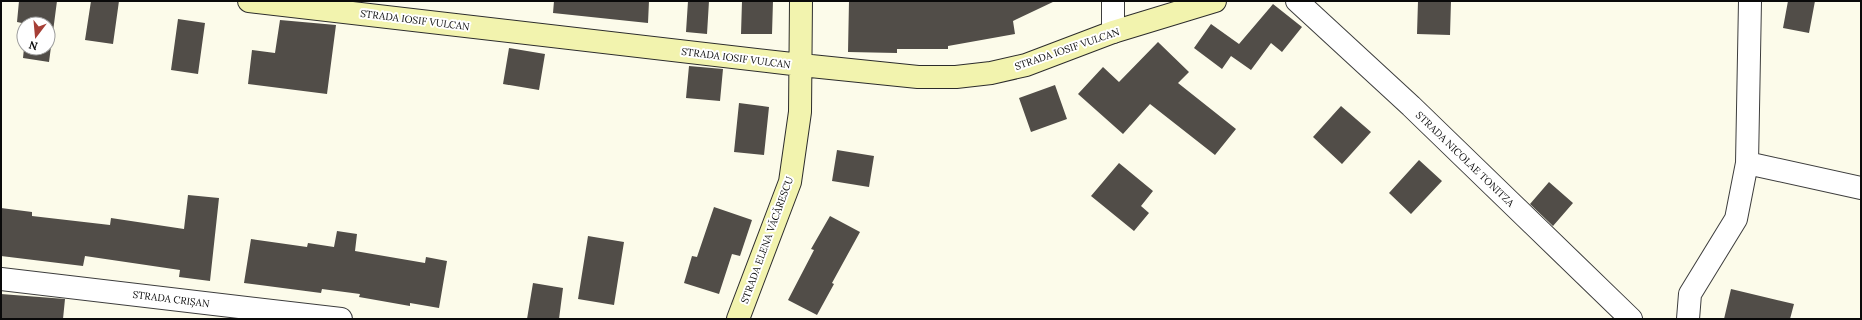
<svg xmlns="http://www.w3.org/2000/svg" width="1862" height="320" viewBox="0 0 1862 320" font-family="Lora,serif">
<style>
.building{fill:#514d48}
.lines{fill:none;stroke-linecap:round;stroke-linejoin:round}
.street-casing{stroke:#3d3d3d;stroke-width:24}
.secondary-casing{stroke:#2c2c2c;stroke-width:24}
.street{stroke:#fff;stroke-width:22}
.secondary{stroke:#f2f3ae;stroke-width:22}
.labels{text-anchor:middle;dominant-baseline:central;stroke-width:4;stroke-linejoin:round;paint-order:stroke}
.street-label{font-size:10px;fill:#0a0a0a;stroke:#fff}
</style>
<rect width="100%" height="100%" fill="#fcfbea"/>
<path class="building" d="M19,1H57L49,62L23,58L24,48H48V24H27L17,22Z
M91,1H119L113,44L85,40Z
M554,1H649L648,23L553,13Z
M688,1H709L707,34L686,32Z
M742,1H773L772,34H741Z
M849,1H1055L1013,21L1015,34L948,46V49H897V53L848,52Z
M1418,1H1451L1450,35L1417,34Z
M1788,1H1815L1809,33L1783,28Z
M1273,4L1302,27L1282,52L1271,43L1251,70L1231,56L1222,69L1194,48L1211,24L1239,44Z
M178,19L205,23L198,74L171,70Z
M280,20L336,25L327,94L248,84L252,50L275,53Z
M1158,42L1189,72L1178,83L1236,129L1215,155L1150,104L1123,134L1078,94L1103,67L1119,82Z
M509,48L545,54L539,90L503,84Z
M689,66L723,69L720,101L686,98Z
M1055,85L1067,119L1031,132L1019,98Z
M739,103L769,107L764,155L734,152Z
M1341,106L1371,132L1342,164L1313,137Z
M837,150L874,156L869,187L832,181Z
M1419,160L1442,181L1411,214L1389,193Z
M1119,163L1153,191L1141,206L1149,213L1134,231L1091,196Z
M1549,182L1573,203L1553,226L1530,204Z
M188,195L219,198L210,281L179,277L180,270L85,256L83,266L1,256V208L32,212V216L110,225L111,218L184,229Z
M714,207L752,220L740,256L732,254L719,294L684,283L692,256L697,257Z
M830,216L860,232L832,283L834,284L817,315L788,300L814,250L811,249Z
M337,231L357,234L355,251L425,263L426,257L447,261L439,308L410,303V306L359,297L360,294L322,289L321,293L244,283L251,239L307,247L308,243L334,247Z
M588,236L624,242L614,305L578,299Z
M533,283L563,288L559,319H527Z
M1731,289L1794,304L1790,319H1724Z
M1,294L65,299L63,319H1Z"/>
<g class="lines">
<g class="street-casing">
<path id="street" d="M1297,1L1411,106L1631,319
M1113,32V1
M1747,163L1861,188
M1,279L341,319
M1688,319L1690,294L1736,219L1747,163L1750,1"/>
</g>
<g class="secondary-casing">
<path id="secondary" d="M249,1L801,65L918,77H956L991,73L1026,65L1113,32L1215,1
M738,319L790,182L800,112L801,1"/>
</g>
<use href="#street" class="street"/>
<use href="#secondary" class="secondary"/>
</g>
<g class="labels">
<g class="street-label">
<text transform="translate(415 20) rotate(7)">STRADA IOSIF VULCAN</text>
<text transform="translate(1067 49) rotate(-19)">STRADA IOSIF VULCAN</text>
<text transform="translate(736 58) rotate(7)">STRADA IOSIF VULCAN</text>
<text transform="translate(1465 159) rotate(44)">STRADA NICOLAE TONITZA</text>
<text transform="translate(767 240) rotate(-70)">STRADA ELENA VĂCĂRESCU</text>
<text transform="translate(171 299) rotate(7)">STRADA CRIȘAN</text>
</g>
</g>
<rect width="1862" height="320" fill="none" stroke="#0a0a0a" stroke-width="4"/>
<g transform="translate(36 36) rotate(196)"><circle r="19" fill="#ffffff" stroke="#9d9d9d"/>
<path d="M0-3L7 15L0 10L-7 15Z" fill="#a63f36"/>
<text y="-6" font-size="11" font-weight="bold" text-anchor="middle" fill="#0a0a0a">N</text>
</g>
</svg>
